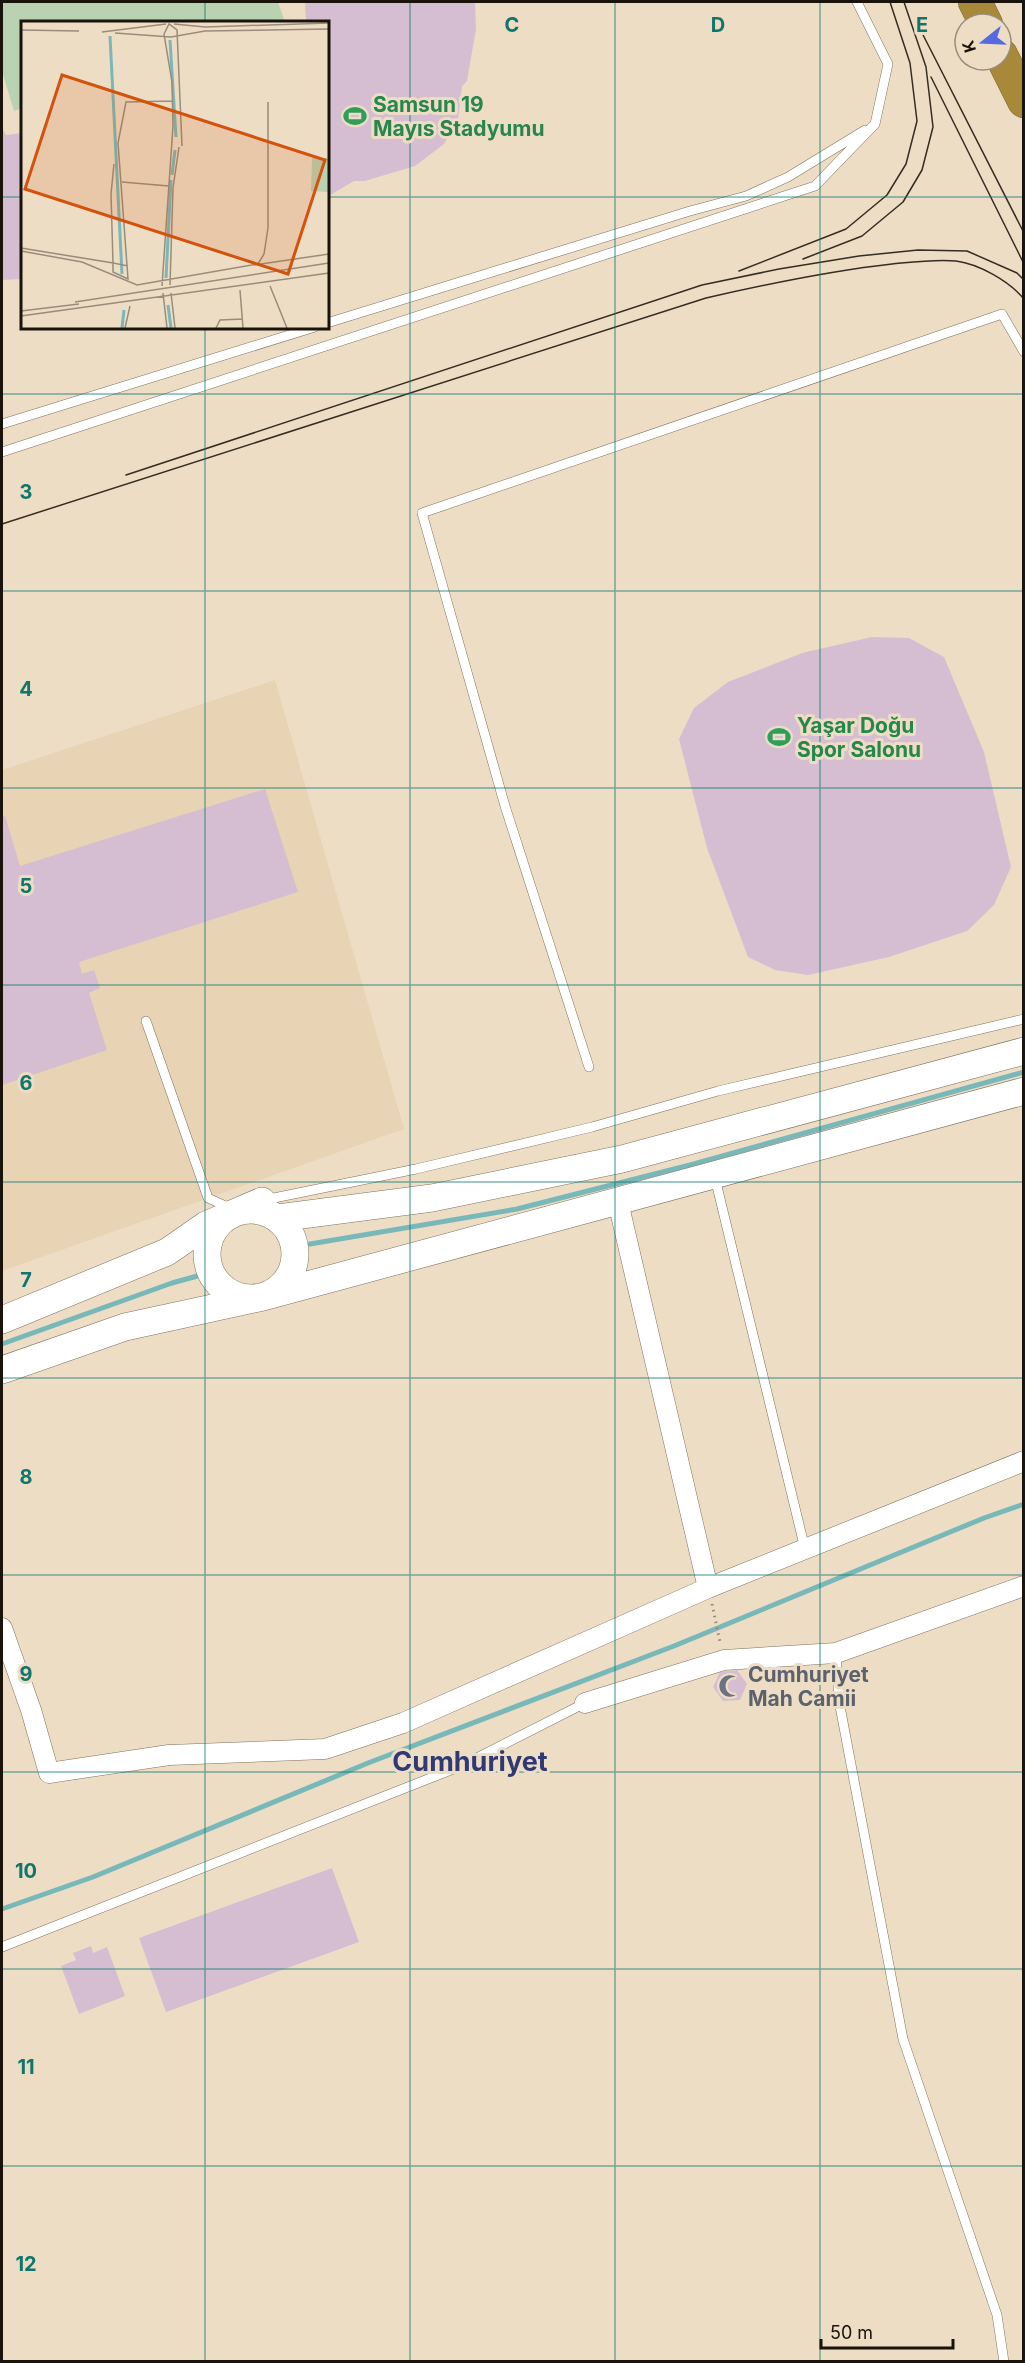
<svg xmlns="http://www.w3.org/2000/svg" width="1025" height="2363" viewBox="0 0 1025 2363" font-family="Inter,sans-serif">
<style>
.built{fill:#e8d3b4}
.green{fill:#b9d2b1}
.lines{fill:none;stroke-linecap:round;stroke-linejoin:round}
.stream{stroke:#79b8b8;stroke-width:5}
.building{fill:#d5bed1}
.lane-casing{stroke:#80715c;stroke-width:10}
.street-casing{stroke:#80715c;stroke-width:21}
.secondary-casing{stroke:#80715c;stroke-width:28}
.highway-casing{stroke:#756029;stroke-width:34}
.path{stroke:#988b7a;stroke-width:3;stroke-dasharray:1.5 4.5;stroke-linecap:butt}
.lane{stroke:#fff;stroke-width:9}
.street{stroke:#fff;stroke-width:20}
.secondary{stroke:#fff;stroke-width:27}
.highway{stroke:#a78939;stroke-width:33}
.tram{stroke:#342d23;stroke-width:1.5}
.grid{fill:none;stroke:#0f766e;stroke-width:1.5;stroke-opacity:0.55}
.labels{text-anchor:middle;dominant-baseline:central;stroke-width:6;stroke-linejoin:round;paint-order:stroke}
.leisure-label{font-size:21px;font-weight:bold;fill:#27864d;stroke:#eeddc5;text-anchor:start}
.worship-label{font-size:21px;font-weight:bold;fill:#5b616d;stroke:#eeddc5;text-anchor:start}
.district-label{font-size:27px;font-weight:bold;fill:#2f3973;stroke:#eeddc5}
.inset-river{fill:none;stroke:#79b8b8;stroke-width:3}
.inset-road{fill:none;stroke:#998c7b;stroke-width:1.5}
.view{fill:#d3520c;fill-opacity:0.15;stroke:#d3520c;stroke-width:3}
.inset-edge{fill:none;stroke:#19130b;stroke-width:3}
.grid-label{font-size:20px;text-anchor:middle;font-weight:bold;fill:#0f766e;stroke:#eeddc5;stroke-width:6;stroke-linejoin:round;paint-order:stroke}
</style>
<rect width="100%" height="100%" fill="#eeddc5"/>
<path class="built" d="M275,680L404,1129L2,1271V770Z"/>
<path class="green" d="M2,2H278L285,22H22V108L14,111L2,71Z"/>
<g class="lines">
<path class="stream" d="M310,1244L517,1209L690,1165L1024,1072
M2,1344L172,1283L201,1275
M2,1909L93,1877L368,1763L674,1646L984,1518L1024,1504"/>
</g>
<path class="building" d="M305,2H475L476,29L467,81L462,86L458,120L444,144L415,166L365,181H354L327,197V22H306Z
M2,128L6,135L22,133V279L2,280Z
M872,637L909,638L944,657L984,752L1011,867L994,905L967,931L889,957L808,975L775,970L748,957L707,848L679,739L694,708L728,682L802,653Z
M265,789L298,892L79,962L82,974L94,970L100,988L89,993L107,1050L2,1085V817L5,816L20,866Z
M737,1670L747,1684L740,1700L723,1701L713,1687L720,1672Z
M332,1868L359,1942L166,2012L139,1938Z
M91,1946L93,1953L107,1947L125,1996L79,2014L61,1966L76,1960L73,1953Z"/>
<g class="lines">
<g class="lane-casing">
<path id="lane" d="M327,323L690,211L746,196L788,177L865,130
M2,424L315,327
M2,452L815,186L875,124L888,64L857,2
M146,1021L208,1198L230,1208
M589,1067L505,806L422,513L1002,314L1024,352
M715,1178L805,1549
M264,1200L416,1169L592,1127L718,1091L1024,1019
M836,1653L839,1701L903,2039L997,2315L1004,2362
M2,1947L461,1766L585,1703"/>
</g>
<g class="street-casing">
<path id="street" d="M618,1202L708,1588
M2,1628L31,1710L49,1773L169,1755L325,1749L403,1723L708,1588L1024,1461
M585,1703L724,1660L836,1653L1024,1586"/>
</g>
<g class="secondary-casing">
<path id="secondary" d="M207 1254a44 44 0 1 1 88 0a44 44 0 1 1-88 0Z
M278,1218L432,1198L622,1159L1024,1051
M2,1320L167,1252L206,1225L262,1201
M2,1370L125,1327L263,1297L1024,1091"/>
</g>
<g class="highway-casing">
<path id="highway" d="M975,2L986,24
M1001,55L1024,101"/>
</g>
<path class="path" d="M712,1604L720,1642"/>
<use href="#lane" class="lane"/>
<use href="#street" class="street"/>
<use href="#secondary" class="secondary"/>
<use href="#highway" class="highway"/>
<path class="tram" d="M919,27L1024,233
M931,77L1024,264
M803,259L862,236L903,202L922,170L933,127L926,67L904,2
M739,271L846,229L887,195L906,164L917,121L910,63L890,2
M126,475L702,285L779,269L859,256L918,250L967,251L1017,273L1024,280
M2,524L706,298C767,284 829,271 892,264C913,262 936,259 956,261C979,264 1009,281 1024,299"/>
</g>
<path class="grid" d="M205,2V22M410,2V2362M615,2V2362M820,2V2362M2,197H22M327,197H1024M205,327V2362M2,394H1024M2,591H1024M2,788H1024M2,985H1024M2,1182H1024M2,1378H1024M2,1575H1024M2,1772H1024M2,1969H1024M2,2166H1024"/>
<defs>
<g id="stadium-bare" transform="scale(1.8)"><path d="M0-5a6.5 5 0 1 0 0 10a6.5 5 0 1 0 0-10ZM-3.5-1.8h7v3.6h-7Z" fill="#2e9e5b" stroke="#eeddc5" stroke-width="2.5" paint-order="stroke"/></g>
<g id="mosque-bare" transform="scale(1.8)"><path d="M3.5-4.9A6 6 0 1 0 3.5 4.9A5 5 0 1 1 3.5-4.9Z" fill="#6b7280" stroke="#eeddc5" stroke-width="2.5" paint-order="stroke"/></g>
</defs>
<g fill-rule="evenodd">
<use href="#stadium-bare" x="355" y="116"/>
<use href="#stadium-bare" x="779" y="737"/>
<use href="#mosque-bare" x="730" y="1686"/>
</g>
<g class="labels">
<g class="leisure-label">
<text x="373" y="104">Samsun 19<tspan x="373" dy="24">Mayıs Stadyumu</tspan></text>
<text x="797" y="725">Yaşar Doğu<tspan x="797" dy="24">Spor Salonu</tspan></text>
</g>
<g class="worship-label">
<text x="748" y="1674">Cumhuriyet<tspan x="748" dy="24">Mah Camii</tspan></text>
</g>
<g class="district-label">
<text x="470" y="1761">Cumhuriyet</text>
</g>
</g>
<g transform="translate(21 21)">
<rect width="308" height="308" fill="#eeddc5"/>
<path d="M291,137H307V171L290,170Z" fill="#b9d2b1"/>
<path class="inset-river" d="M89,15L101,253M149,19L155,116M151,154L154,129M145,257L150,159M147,284L150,307M101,307L103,289"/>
<path class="inset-road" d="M153,3L184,6L308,2M0,9L58,10M81,11L145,3M94,12L150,16L184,10L308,8M93,143L90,173L92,242L107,245M101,161L148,165M0,227L92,242V251L107,258L97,122L105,81L151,80M0,230L61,241L116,264L237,243L243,233L247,207V81M233,244L308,233M149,264L152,167L158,126M141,265L152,105L151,61L143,13L148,3L156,9L161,125M249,265L266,307M219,269L222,307M142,272L146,307M150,272L154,307M54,281L308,242M0,290L58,283M0,295L308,252M104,307L109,285M195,307L199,299L222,298"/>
<path class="view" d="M41,54L304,139L267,253L4,168Z"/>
<rect width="308" height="308" class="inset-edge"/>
</g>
<g class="grid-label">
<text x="512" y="32">C</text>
<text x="718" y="32">D</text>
<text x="922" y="32">E</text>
<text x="26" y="499">3</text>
<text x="26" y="696">4</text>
<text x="26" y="893">5</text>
<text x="26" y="1090">6</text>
<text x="26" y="1287">7</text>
<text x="26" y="1484">8</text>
<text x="26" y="1681">9</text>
<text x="26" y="1878">10</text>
<text x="26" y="2074">11</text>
<text x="26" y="2271">12</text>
</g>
<rect width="1025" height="2363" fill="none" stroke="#19130b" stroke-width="6"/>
<g transform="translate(983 42) rotate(252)"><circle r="28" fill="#eeddc5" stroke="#998c7b" stroke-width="1.5"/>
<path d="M0-4.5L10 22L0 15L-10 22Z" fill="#5769e0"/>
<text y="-9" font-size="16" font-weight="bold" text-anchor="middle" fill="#19130b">K</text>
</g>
<path d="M821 2339v9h132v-9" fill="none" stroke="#19130b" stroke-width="3"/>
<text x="830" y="2339" font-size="18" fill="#19130b" stroke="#eeddc5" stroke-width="4.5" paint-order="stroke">50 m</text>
</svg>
